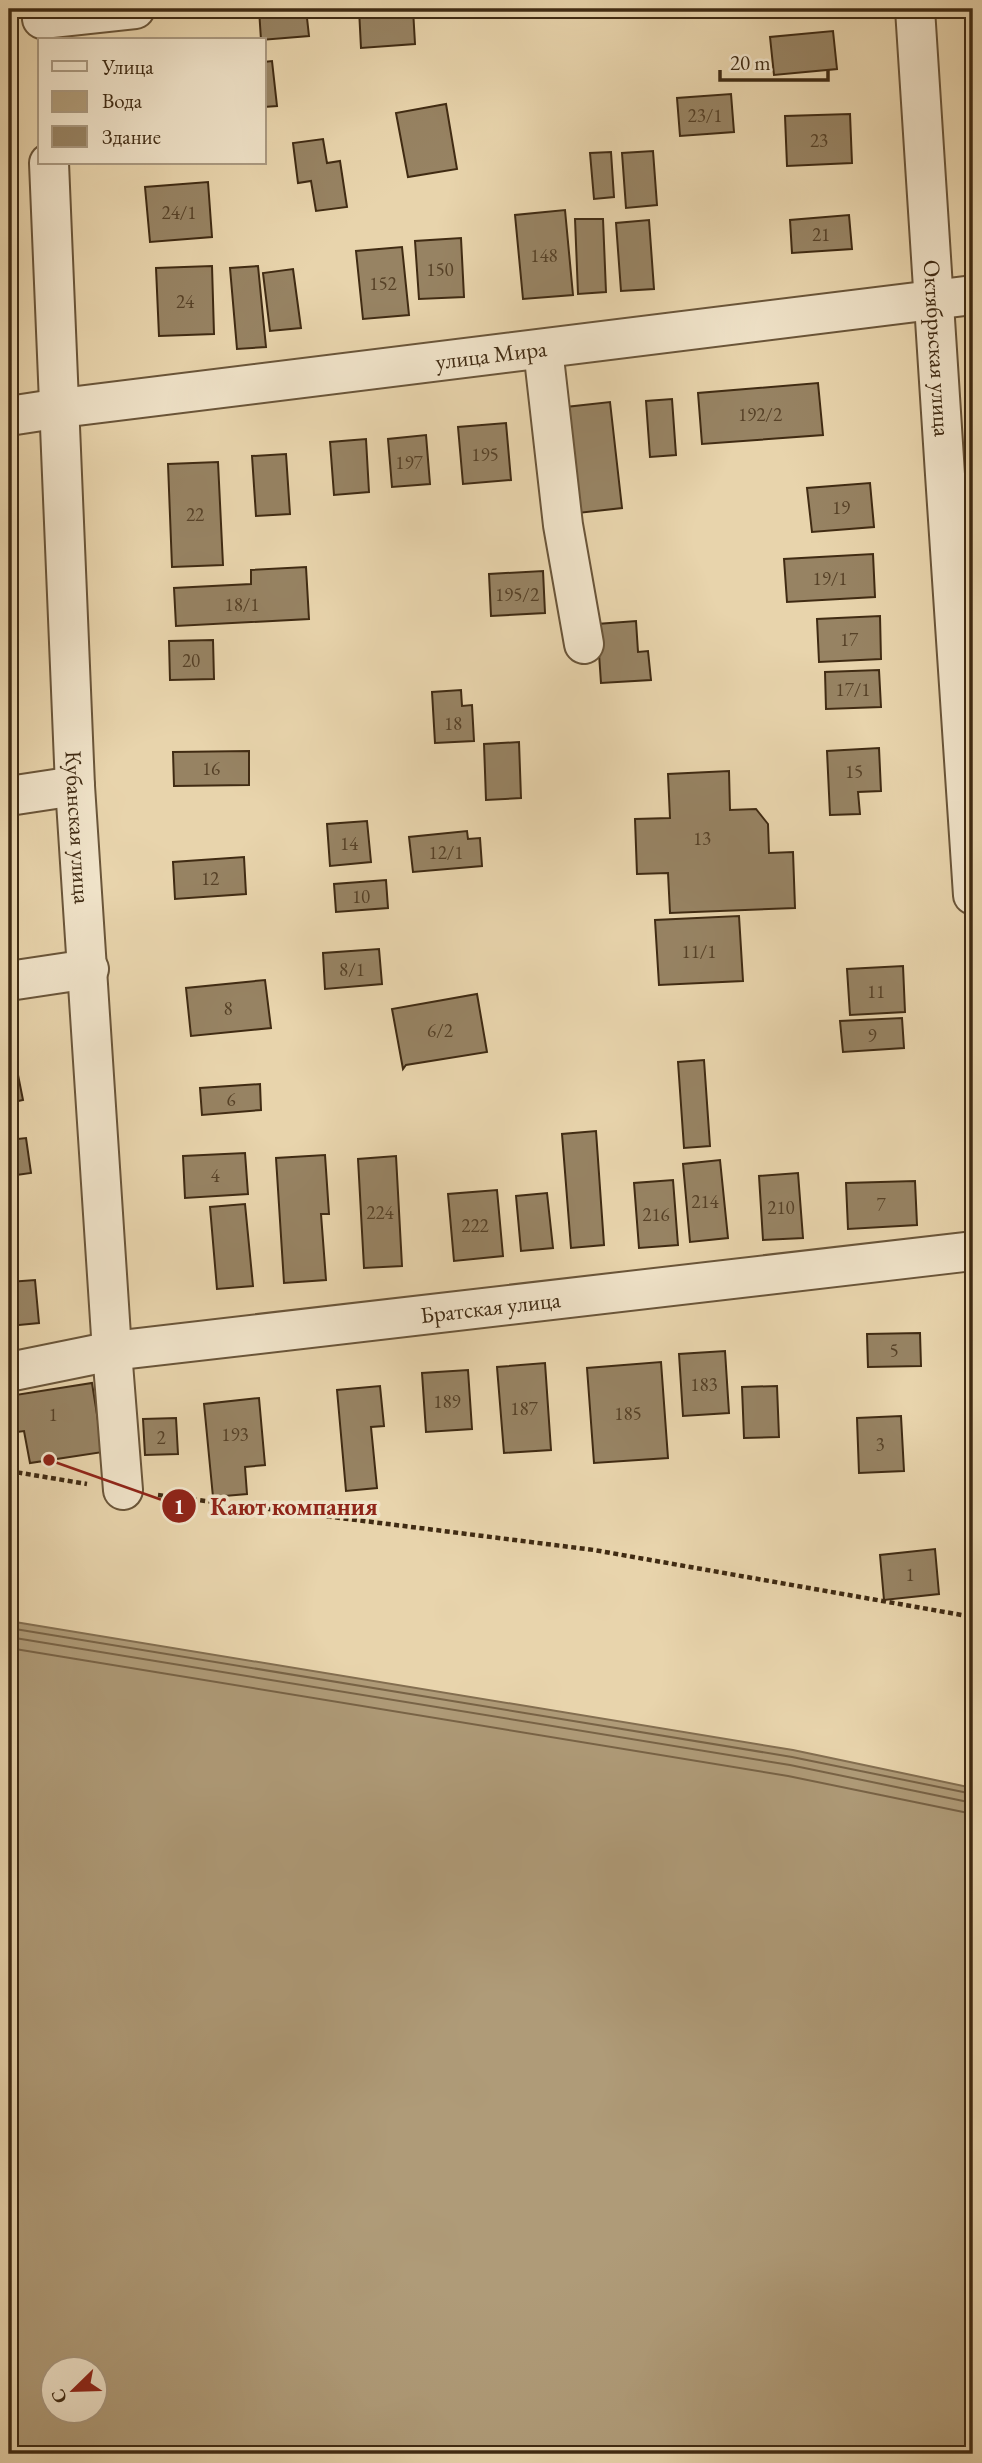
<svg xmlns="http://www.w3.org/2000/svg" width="982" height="2463" viewBox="0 0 982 2463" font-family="'EB Garamond',serif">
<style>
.water{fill:#af9b78;stroke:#836e50;stroke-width:2;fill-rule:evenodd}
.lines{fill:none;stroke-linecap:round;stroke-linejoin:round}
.shore{stroke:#786346;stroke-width:2}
.building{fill:#978363;stroke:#402b13;stroke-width:2}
.minor-casing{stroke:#6a5539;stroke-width:42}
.path{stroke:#402b13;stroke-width:4.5;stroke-dasharray:5 3.5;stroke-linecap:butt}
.minor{stroke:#f0e3c9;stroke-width:38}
.labels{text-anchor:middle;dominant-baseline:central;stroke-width:7;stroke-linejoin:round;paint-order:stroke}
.number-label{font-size:19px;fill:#564127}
.street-label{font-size:23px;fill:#402b13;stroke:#f0e3c9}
.leader{fill:none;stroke:#8f2418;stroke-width:2.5}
.callout-dot{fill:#8f2418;stroke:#f0e3c9;stroke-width:2.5}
.mark-label{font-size:21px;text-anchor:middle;font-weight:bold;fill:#fff}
.callout-label{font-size:24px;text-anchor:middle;font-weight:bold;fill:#8f2418;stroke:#f0e3c9;stroke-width:7;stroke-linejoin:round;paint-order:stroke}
</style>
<rect width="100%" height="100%" fill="#e8d4ac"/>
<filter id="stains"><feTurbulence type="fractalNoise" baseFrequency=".00286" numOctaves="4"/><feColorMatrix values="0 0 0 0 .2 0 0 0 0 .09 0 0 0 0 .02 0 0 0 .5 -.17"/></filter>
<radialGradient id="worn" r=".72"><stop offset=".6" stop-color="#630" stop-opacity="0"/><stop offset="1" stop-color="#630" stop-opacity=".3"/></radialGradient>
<path class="water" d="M9,1621L793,1750L973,1788V2454H9ZM52,2368H94V2410H52Z"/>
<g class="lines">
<path class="shore" d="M9,1628L792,1757L973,1794
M9,1637L790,1765L973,1803
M9,1648L788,1776L973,1814"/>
</g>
<path class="building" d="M259,9H306L309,36L261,40Z
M359,9H413L415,44L361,48Z
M833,31L837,69L774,75L770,37Z
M272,61L277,106L264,107V62Z
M731,94L734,132L680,136L677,98Z
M446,104L457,169L408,177L396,113Z
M850,114L852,163L787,166L785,116Z
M323,139L327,163L340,161L347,207L316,211L311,181L298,183L293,143Z
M653,151L657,205L626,208L622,153Z
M611,152L614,197L594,199L590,153Z
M208,182L212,237L150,242L145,187Z
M565,210L573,295L523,299L515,215Z
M849,215L852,249L792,253L790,220Z
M575,219H603L606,292L578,294Z
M649,220L654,289L621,291L616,223Z
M461,238L464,297L419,299L415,241Z
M402,247L409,315L363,319L356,251Z
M212,266L214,334L159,336L156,268Z
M258,266L266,347L237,349L230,268Z
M293,269L301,328L270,331L263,273Z
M818,383L823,435L702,444L698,393Z
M672,399L676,455L650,457L646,401Z
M610,402L622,508L578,513L566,407Z
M506,423L511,480L463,484L458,427Z
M426,435L430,484L392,487L388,439Z
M366,439L369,492L334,495L330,442Z
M286,454L290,514L256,516L252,456Z
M218,462L223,565L172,567L168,464Z
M870,483L874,527L812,532L807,488Z
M873,554L875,597L787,602L784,559Z
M306,567L309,619L176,626L174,588L251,584V570Z
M543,571L545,613L491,616L489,574Z
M880,616L881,659L819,662L817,619Z
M636,621L638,652L648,651L651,680L601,683L597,624Z
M213,640L214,679L170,680L169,641Z
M879,670L881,707L826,709L825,672Z
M461,690L462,706L472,705L474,741L435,743L432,692Z
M519,742L521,798L486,800L484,744Z
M879,748L881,791L858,792L860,814L830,815L827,751Z
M249,751V785L174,786L173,752Z
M729,771L730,810L756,809L768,824L769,853L793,852L795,908L670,913L668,873L637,874L635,819L670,818L668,774Z
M367,821L371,862L330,866L327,824Z
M467,831L468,839L480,838L482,866L413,872L409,837Z
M244,857L246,894L175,899L173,862Z
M386,880L388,908L336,912L334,884Z
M739,916L743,981L659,985L655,920Z
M379,949L382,984L325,989L323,953Z
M903,966L905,1012L850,1015L847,969Z
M265,980L271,1028L191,1036L186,988Z
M477,994L487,1052L406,1065L403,1069L392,1009Z
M902,1018L904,1048L843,1052L840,1021Z
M15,1060L23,1100L9,1103V1061Z
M704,1060L710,1146L684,1148L678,1062Z
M260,1084L261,1110L202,1115L200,1088Z
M596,1131L604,1245L571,1248L562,1134Z
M26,1138L31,1173L9,1176V1140Z
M245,1153L248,1194L185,1198L183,1156Z
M325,1155L329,1214H321L326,1280L284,1283L276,1158Z
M396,1156L402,1266L364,1268L358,1159Z
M720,1160L728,1238L690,1242L683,1164Z
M798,1173L803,1238L763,1240L759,1176Z
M673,1180L678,1245L639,1248L634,1183Z
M915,1181L917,1225L848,1229L846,1183Z
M497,1190L503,1256L454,1261L448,1194Z
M547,1193L553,1248L521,1251L516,1196Z
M245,1204L253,1286L217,1289L210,1207Z
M35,1280L39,1323L9,1326V1282Z
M920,1333L921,1366L868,1367L867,1334Z
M725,1351L729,1413L683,1416L679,1354Z
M661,1362L668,1458L594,1463L587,1368Z
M545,1363L551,1450L504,1453L497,1367Z
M468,1370L472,1429L426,1432L422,1373Z
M92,1383L103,1452L30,1463L24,1431L9,1433V1396Z
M380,1386L384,1426L371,1427L377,1488L346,1491L337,1390Z
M777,1386L779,1437L744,1438L742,1387Z
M259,1398L265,1465L245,1467L247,1494L213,1497L204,1404Z
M901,1416L904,1471L859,1473L857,1418Z
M176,1418L178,1454L145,1455L143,1419Z
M966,1472H973V1524H966Z
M935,1549L939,1594L884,1600L880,1555Z"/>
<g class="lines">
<g class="minor-casing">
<g id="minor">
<path id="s1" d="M915,9C936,304 951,600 973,895"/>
<path d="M42,19L135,9"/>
<path id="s2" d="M49,163L75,786L112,1351L123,1490"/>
<path d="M543,349L563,525L584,644"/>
<path id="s3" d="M9,416L61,408L973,295"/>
<path d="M9,796L75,786"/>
<path d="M9,981L89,969"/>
<path id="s4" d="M9,1372L112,1351L973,1251"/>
</g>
</g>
<path class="path" d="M9,1471L87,1484
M158,1495L594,1550L973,1617"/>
<use href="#minor" class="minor"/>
</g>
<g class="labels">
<g class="number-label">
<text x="705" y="115">23/1</text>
<text x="819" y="140">23</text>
<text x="179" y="212">24/1</text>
<text x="821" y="234">21</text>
<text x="544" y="255">148</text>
<text x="440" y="269">150</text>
<text x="383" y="283">152</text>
<text x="185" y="301">24</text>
<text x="760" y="414">192/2</text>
<text x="485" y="454">195</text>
<text x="409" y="462">197</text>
<text x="841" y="507">19</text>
<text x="195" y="514">22</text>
<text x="830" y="578">19/1</text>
<text x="517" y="594">195/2</text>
<text x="242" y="604">18/1</text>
<text x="849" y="639">17</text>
<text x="191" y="660">20</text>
<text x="853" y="689">17/1</text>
<text x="453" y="723">18</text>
<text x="211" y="768">16</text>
<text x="854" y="771">15</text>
<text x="702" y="838">13</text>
<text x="349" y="843">14</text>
<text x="446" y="852">12/1</text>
<text x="210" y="878">12</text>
<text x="361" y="896">10</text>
<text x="699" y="951">11/1</text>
<text x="352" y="969">8/1</text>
<text x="876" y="991">11</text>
<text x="228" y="1008">8</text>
<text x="440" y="1030">6/2</text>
<text x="872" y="1035">9</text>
<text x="231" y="1099">6</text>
<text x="215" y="1175">4</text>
<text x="705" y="1201">214</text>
<text x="881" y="1204">7</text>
<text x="781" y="1207">210</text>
<text x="380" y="1212">224</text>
<text x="656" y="1214">216</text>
<text x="475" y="1225">222</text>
<text x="894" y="1350">5</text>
<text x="704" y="1384">183</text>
<text x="447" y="1401">189</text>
<text x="524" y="1408">187</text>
<text x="628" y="1413">185</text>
<text x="53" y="1414">1</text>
<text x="235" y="1434">193</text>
<text x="161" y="1437">2</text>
<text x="880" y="1444">3</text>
<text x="910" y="1574">1</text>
</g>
<g class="street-label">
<text stroke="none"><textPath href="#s1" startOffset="340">Октябрьская улица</textPath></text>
<text stroke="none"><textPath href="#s3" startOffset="486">улица Мира</textPath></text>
<text stroke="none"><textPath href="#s2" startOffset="665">Кубанская улица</textPath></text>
<text stroke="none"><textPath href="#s4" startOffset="486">Братская улица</textPath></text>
</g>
</g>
<path class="leader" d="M49 1460L179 1506"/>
<g class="callout-dot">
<circle cx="49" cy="1460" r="7"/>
<circle cx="179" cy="1506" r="18"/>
</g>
<g class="mark-label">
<text x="179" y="1514">1</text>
</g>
<g class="callout-label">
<text x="294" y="1515">Кают компания</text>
</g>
<rect width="982" height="2463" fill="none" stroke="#e8d4ac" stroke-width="35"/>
<rect x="10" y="10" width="961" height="2442" fill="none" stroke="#402b13" stroke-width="3.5"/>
<rect x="18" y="18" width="947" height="2428" fill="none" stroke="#402b13" stroke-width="2"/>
<rect x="38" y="38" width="228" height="126" fill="#f0e3c9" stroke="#aa9980" stroke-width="2"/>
<rect x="52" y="61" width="35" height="10" fill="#f0e3c9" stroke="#aa9980" stroke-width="2"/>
<text x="102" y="74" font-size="21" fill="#402b13">Улица</text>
<rect x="52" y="91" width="35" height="21" fill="#af9b78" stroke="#aa9980" stroke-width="2"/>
<text x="102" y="108" font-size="21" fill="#402b13">Вода</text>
<rect x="52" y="126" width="35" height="21" fill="#978363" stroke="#aa9980" stroke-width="2"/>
<text x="102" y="144" font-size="21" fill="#402b13">Здание</text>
<g transform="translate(74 2390) rotate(247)"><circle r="33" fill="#f0e3c9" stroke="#aa9980" stroke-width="2"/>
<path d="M0-5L12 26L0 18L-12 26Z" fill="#8f2418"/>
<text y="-10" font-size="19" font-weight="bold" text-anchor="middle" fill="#402b13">С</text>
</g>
<path d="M720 70v10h108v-10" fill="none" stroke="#402b13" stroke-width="3.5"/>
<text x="730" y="70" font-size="21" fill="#402b13" stroke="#f0e3c9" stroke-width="5" paint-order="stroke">20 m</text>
<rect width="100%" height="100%" filter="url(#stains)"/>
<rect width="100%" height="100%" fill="url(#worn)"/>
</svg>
